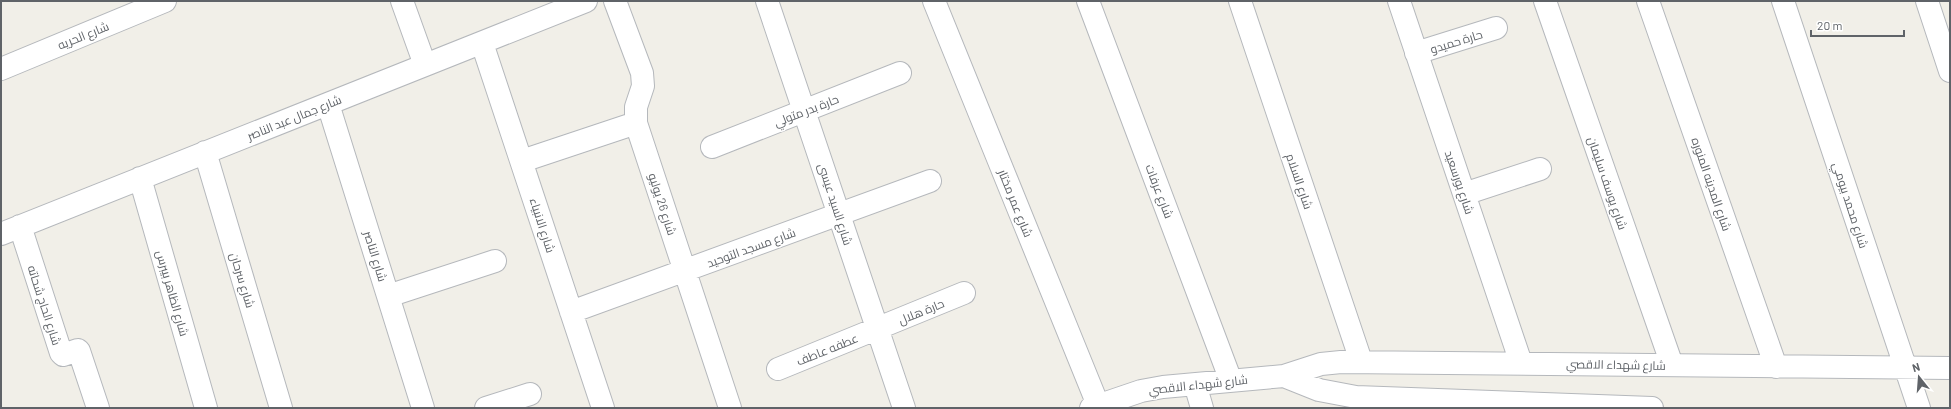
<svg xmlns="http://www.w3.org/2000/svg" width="1951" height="409" viewBox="0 0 1951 409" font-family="Barlow,Cairo,sans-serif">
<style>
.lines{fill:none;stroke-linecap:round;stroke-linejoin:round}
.street-casing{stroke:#b5b8bc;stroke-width:24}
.street{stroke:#fff;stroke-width:22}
.labels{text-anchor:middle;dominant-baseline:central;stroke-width:3;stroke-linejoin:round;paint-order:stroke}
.street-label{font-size:12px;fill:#5f6368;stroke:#fff}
</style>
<rect width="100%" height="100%" fill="#f1efe8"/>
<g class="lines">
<g class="street-casing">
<path id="street" d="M402,1L425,65
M615,1L642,73L643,86L636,107V123L730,408
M767,1L904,408
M934,1L1098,405
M1088,1L1231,381
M1240,1L1361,361
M1399,1L1521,363
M1545,1L1672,365
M1648,1L1776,367
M1783,1L1919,408
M1927,1L1950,71
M482,43L603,408
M1416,53L1496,28
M1,69L165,1
M328,104L423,408
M712,147L900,73
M205,152L281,408
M522,161L636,123
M140,178L206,408
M1464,194L1540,169
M20,226L61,353L63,355L78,350L79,351L98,408
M1,234L586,1
M388,296L495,261
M571,312L930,181
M778,369L964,293
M1284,376L1319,390L1356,397L1652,408
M1195,384L1202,408
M486,408L530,394
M1091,408L1141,391L1163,387L1284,376L1321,364L1341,362L1950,368"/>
</g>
<use href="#street" class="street"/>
</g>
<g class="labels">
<g class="street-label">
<text transform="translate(83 35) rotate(-22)">شارع الحريه</text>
<text transform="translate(1456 41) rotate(-17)">حارة حميدو</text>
<text transform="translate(806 110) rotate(-21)">حارة بدر متولي</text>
<text transform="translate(294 117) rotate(-22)">شارع جمال عبد الناصر</text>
<text transform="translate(1300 181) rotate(71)">شارع السلام</text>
<text transform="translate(1460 182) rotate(71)">شارع بورسعيد</text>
<text transform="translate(1608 183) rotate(71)">شارع يوسف سليمان</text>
<text transform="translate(1712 184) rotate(71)">شارع المدينه المنوره</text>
<text transform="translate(1160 191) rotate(69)">شارع عرفات</text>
<text transform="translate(1016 203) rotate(68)">شارع عمر مختار</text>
<text transform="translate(663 204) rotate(72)">شارع 26 يوليو</text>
<text transform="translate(836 204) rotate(72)">شارع السيد عيسى</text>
<text transform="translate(1851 205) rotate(72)">شارع محمد بيومي</text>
<text transform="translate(543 225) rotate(72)">شارع الانبياء</text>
<text transform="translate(751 247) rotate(-20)">شارع مسجد التوحيد</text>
<text transform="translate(376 256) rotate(73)">شارع الناصر</text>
<text transform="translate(243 280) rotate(73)">شارع سرحان</text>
<text transform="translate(173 293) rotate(74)">شارع الظاهر بيبرس</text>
<text transform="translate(45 305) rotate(72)">شارع الحاج شحاته</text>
<text transform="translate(921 311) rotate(-22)">حارة هلال</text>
<text transform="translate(827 349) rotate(-22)">عطفه عاطف</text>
<text transform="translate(1616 364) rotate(1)">شارع شهداء الاقصي</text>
<text transform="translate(1198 384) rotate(-6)">شارع شهداء الاقصي</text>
</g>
</g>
<rect width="1951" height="409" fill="none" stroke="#5f6368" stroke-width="4"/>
<g transform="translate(1919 377) rotate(343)" stroke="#ffffff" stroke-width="3" paint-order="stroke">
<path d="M0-3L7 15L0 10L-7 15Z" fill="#5f6368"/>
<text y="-6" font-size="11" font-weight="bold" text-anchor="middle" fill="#5f6368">N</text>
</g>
<path d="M1811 30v6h93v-6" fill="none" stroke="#5f6368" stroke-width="2"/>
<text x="1817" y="30" font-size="12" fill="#5f6368" stroke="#ffffff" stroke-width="3" paint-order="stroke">20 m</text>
</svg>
